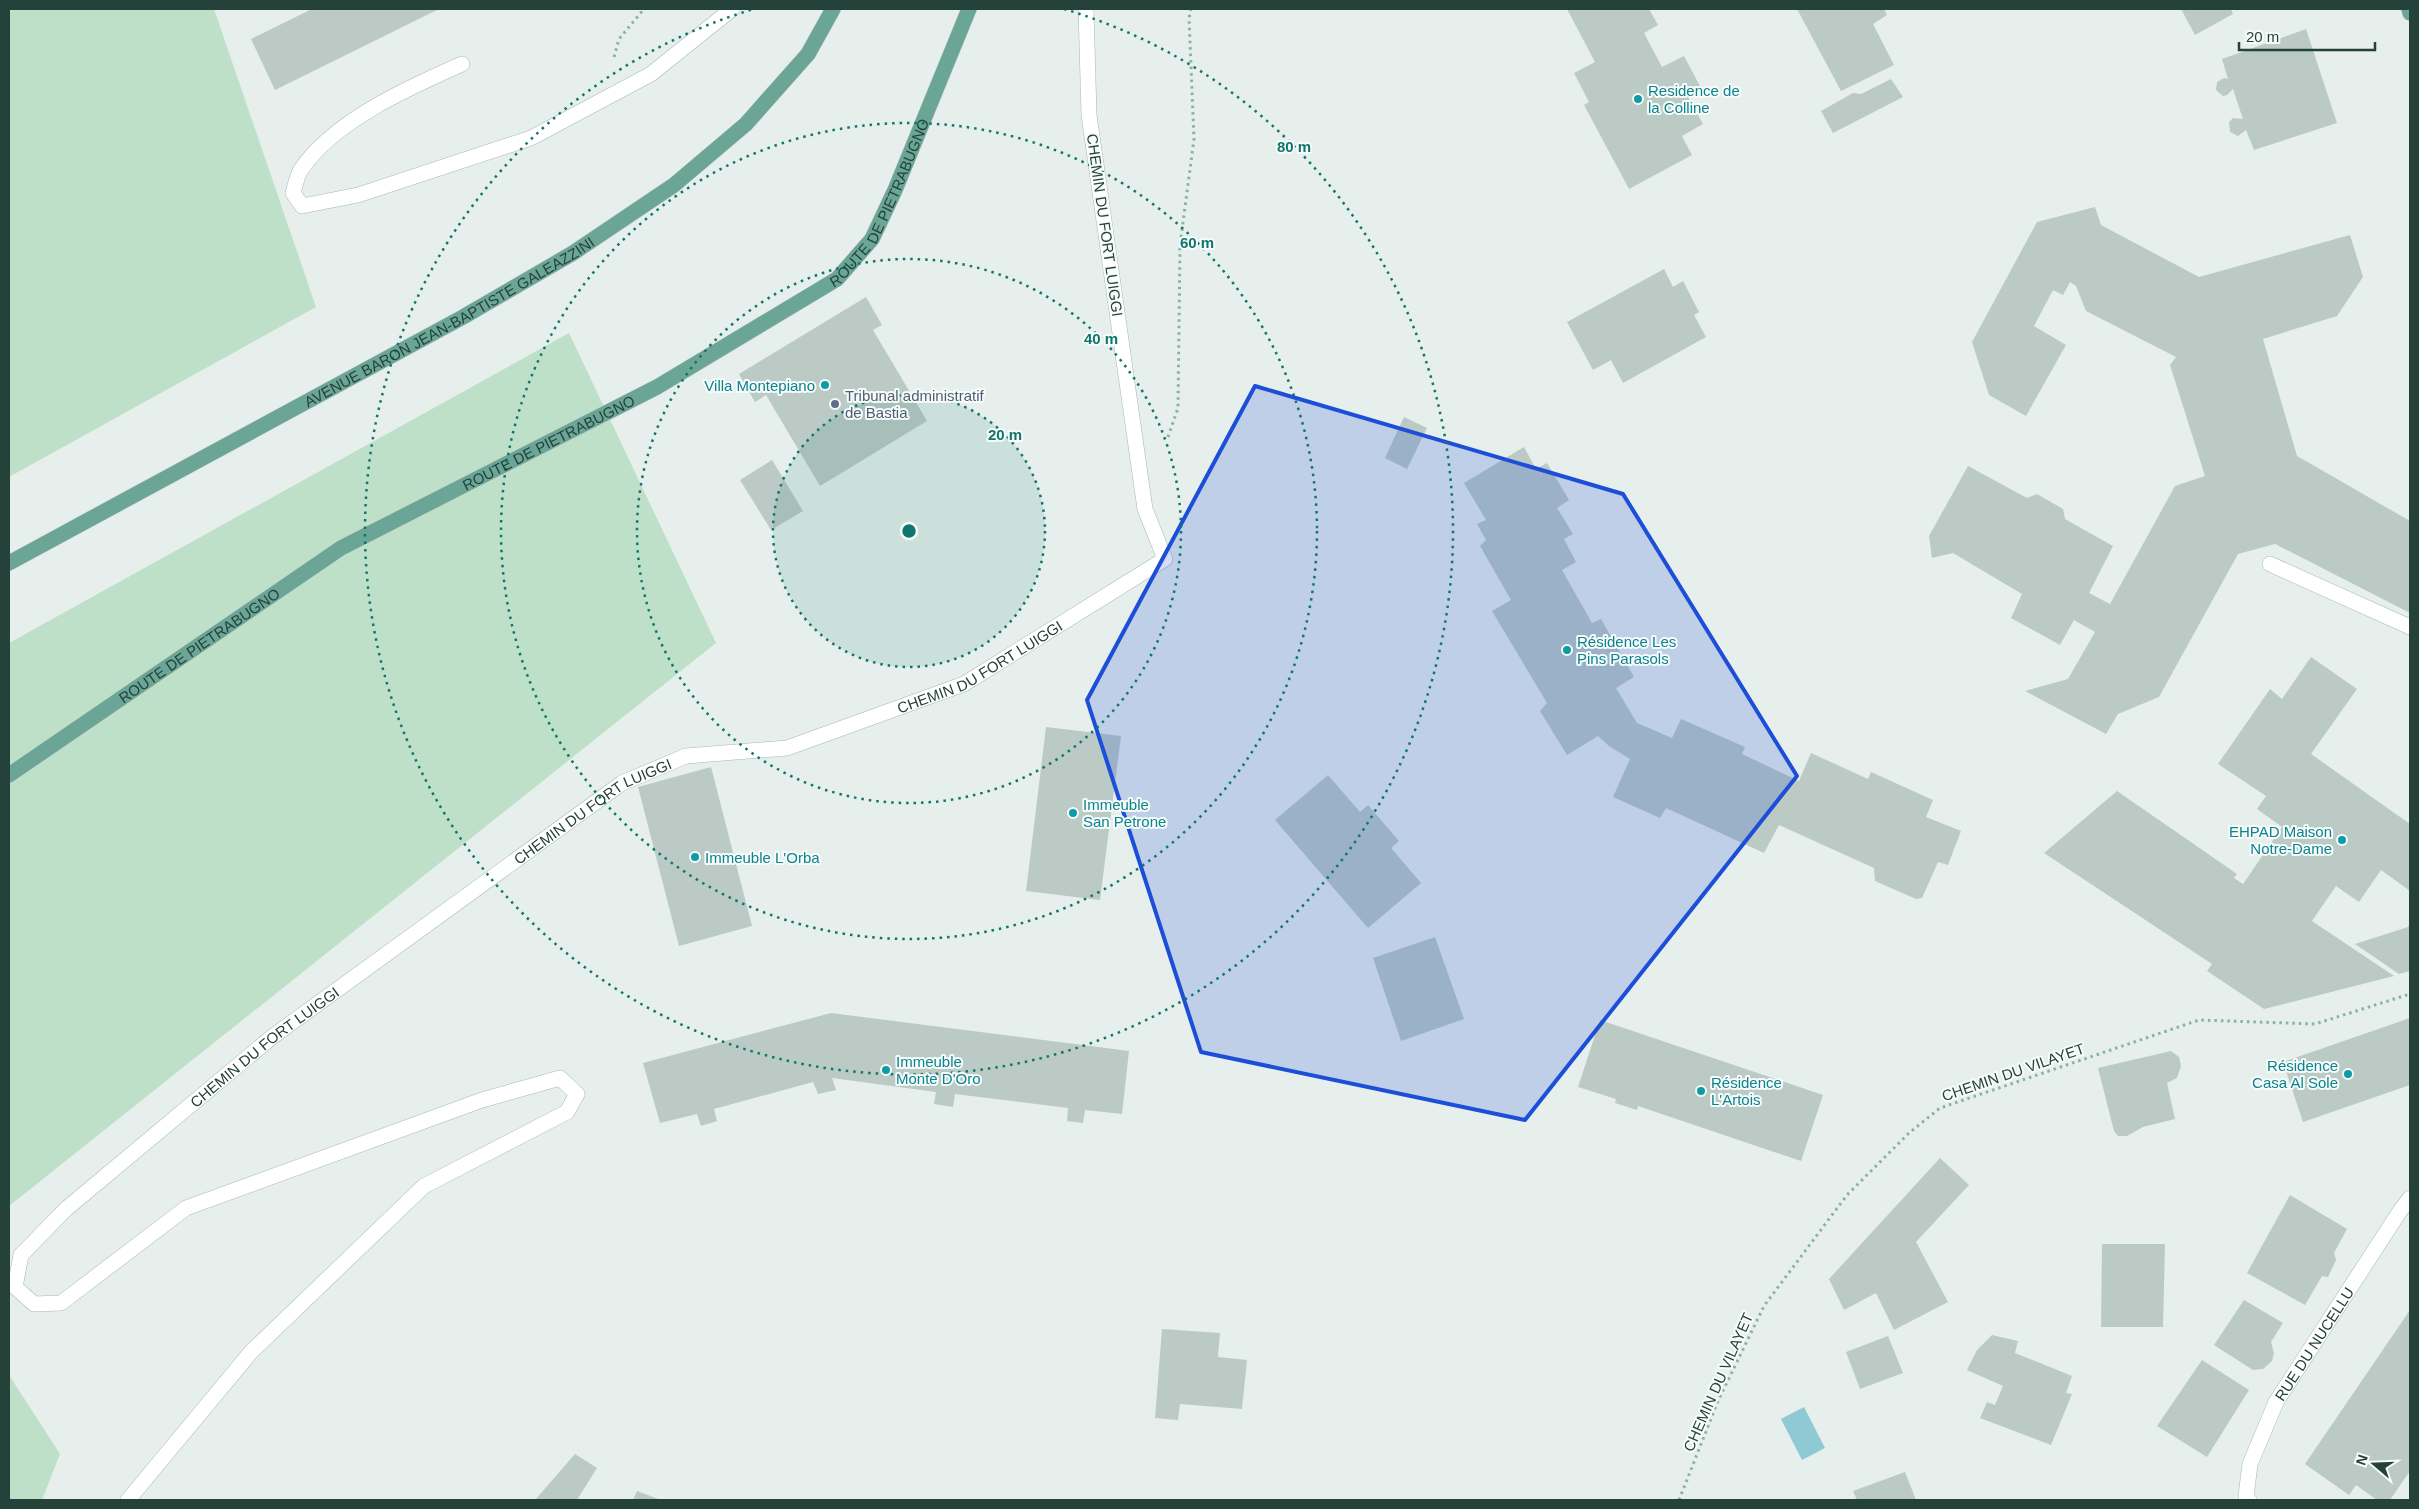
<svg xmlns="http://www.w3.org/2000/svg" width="2419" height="1509" viewBox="0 0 2419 1509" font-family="Arial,sans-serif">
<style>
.green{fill:#bfe0c8}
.water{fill:#8ec9d4}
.building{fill:#bbcac4}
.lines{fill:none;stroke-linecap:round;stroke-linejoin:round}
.minor-casing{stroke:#a8b8b2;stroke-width:16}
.major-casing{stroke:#c2cac8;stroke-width:16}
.path{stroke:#86b3a5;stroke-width:3;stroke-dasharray:2.5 4;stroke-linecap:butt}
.minor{stroke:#fff;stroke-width:15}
.major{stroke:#6aa596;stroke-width:15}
.marked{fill:#1d4ed8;fill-opacity:0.2;stroke:#1d4ed8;stroke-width:4;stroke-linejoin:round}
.ring{fill:none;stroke:#0f766e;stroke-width:2.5;stroke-dasharray:2.5 5}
.culture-dot{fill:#0f9aa8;stroke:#f7fbf9;stroke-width:2}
.service-dot{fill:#5c6f8a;stroke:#f7fbf9;stroke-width:2}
.labels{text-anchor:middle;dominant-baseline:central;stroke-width:4;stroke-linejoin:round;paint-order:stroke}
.culture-label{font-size:15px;fill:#0d838f;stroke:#f7fbf9;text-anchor:start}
.street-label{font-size:15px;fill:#24423a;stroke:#f7fbf9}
.service-label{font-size:15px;fill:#4e5e75;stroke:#f7fbf9;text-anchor:start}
.centre{fill:#0f766e;stroke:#f7fbf9;stroke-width:2.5}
.ring-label{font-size:15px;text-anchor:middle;font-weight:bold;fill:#0f766e;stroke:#f7fbf9;stroke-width:4;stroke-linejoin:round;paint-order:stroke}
</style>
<rect width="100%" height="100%" fill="#e6efeb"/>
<path class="green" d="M9,9H214L316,307L9,477Z
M569,333L716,643L9,1206V643Z
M9,1375L60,1454L42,1500H9Z"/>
<path class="water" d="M1804,1407L1825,1448L1802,1460L1781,1419Z"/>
<path class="building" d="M312,9H439L275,90L251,39Z
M1567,9H1649L1658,25L1644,33L1662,67L1684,56L1701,88L1687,95L1703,124L1682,136L1692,155L1629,189L1584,105L1589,102L1574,73L1595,62Z
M1797,9H1884L1887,15L1873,24L1894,65L1841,91Z
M2181,9H2231L2233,14L2195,35Z
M2306,29L2337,123L2254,150L2246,130L2238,136L2230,132L2229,122L2233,118L2243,119L2233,89L2227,95L2223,96L2216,90L2217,82L2224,78L2228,79L2222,59Z
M1891,79L1903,97L1833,133L1821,111L1853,93L1861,94Z
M2095,207L2101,225L2199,277L2350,235L2363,277L2337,316L2263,339L2297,456L2410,521V613L2275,544L2238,554L2159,697L2118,714L2106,734L2025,691L2068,679L2095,632L2074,620L2060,645L2011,618L2022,594L1953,553L1932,558L1929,536L1968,466L2027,498L2037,494L2063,509L2065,519L2113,546L2089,593L2110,604L2175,486L2205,476L2170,365L2176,357L2086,311L2076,286L2070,282L2063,295L2053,290L2034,326L2066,345L2026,416L1989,395L1972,342L2037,222Z
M1664,269L1673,287L1683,281L1699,312L1694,315L1706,337L1623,383L1611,360L1593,370L1567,322Z
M866,297L882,325L873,330L927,421L820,486L766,395L755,402L739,374Z
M1404,417L1427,428L1407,469L1385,458Z
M1524,447L1536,469L1547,463L1569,500L1557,508L1573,534L1564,539L1576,562L1562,570L1592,623L1601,619L1634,677L1616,688L1637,723L1672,738L1681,719L1745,747L1742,754L1799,781L1811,753L1868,779L1871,772L1933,800L1926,817L1961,831L1948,865L1938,862L1922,898L1916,899L1875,881L1874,868L1779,825L1764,853L1666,808L1660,818L1613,797L1630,759L1609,746L1598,736L1567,755L1540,711L1547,703L1492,611L1511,600L1480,546L1486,540L1477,524L1486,520L1464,483Z
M772,460L803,511L771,530L740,480Z
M2311,657L2357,689L2311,754L2410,824V891L2381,870L2359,902L2336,886L2312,921L2394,976L2264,1009L2207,971L2212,964L2044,853L2117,791L2237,874L2234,878L2243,884L2282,827L2257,809L2266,796L2218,764L2270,689L2282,699Z
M1046,727L1121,736L1100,900L1026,891Z
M711,767L752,926L679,946L638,787Z
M1328,775L1360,812L1368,805L1399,841L1391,848L1421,883L1368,928L1275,820Z
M2410,923V971L2399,974L2355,944L2408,927Z
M1435,937L1464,1019L1401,1041L1373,958Z
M831,1013L1129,1051L1122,1114L1085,1110L1083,1123L1067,1121L1068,1108L955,1094L953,1107L934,1104L936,1092L832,1078L836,1090L818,1094L813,1082L714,1109L717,1121L701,1126L697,1114L660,1123L643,1063Z
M2410,1018V1085L2303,1122L2283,1062Z
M1600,1020L1823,1095L1801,1161L1638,1106L1637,1110L1615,1103L1616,1099L1578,1087Z
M2171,1051L2179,1057L2181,1066L2177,1078L2167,1083L2175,1119L2143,1127L2127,1136H2118L2114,1131L2098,1068Z
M1940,1158L1969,1185L1916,1242L1948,1302L1894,1330L1876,1293L1844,1310L1829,1279Z
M2290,1195L2347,1229L2334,1253L2336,1260L2328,1277L2322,1276L2305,1305L2247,1273Z
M2102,1244H2165L2163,1327H2101Z
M2244,1300L2283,1323L2271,1342L2274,1353L2272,1361L2263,1369L2253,1370L2214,1345Z
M2410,1310V1471L2390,1500H2377L2356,1485L2349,1495L2305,1464Z
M1162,1329L1220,1333L1218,1357L1247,1360L1242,1409L1180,1404L1178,1420L1155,1418Z
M1992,1335L2018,1341L2015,1353L2072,1376L2066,1393L2072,1394L2051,1445L1980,1418L1987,1402L1995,1405L2003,1386L1967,1370L1977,1350Z
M1888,1336L1903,1373L1860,1389L1846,1352Z
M2202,1360L2249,1390L2207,1457L2157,1426Z
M575,1454L597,1468L577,1500H535Z
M1905,1472L1916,1500H1857L1853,1491Z
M637,1491L661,1500H633Z"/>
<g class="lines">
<g class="minor-casing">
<g id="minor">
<path d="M462,64C408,88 333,121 300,171C297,177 295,186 293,193L302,206L358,195L531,138L651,74L732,9"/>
<path d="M2270,564L2410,627"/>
<path id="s1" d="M128,1500L251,1352L424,1186L567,1112L577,1094L560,1078L482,1100L186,1208L61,1303L34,1304L15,1287L21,1255L66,1209L272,1037L622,783L686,756L787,748L964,684L1165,559L1145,509L1089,115L1086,9"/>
<path id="s2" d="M2249,1500L2246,1496L2250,1464L2276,1402L2400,1211L2410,1198"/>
</g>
</g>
<g class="major-casing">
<g id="major">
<path d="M2409,9L2410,13"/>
<path id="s3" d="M9,563L463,317L573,253L674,185L746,124L808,54L833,9"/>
<path id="s4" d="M9,775L341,548L657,387L837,279L872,239L895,190L969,9"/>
</g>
</g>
<path class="path" d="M614,57L619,39L644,9
M1168,437L1178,408L1180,245L1194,139L1189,18L1191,9
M1679,1500L1718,1401L1764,1306L1847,1195L1909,1133L1940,1108L2199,1020L2315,1024L2410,994"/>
<use href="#minor" class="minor"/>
<use href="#major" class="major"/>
</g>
<path class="marked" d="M1255,386L1623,494L1797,776L1525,1120L1201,1052L1087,700Z"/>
<circle cx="909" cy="531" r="136" fill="#0f766e" fill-opacity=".12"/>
<g class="ring">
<circle cx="909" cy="531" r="136"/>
<circle cx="909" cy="531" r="272"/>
<circle cx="909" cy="531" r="408"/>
<path d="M1064 9A544 544 0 1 1 754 9"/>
</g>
<g class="culture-dot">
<circle cx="1638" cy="99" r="5"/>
<circle cx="825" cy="385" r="5"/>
<circle cx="1567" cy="650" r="5"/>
<circle cx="1073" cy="813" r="5"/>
<circle cx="2342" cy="840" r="5"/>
<circle cx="695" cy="857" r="5"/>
<circle cx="886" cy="1070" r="5"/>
<circle cx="2348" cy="1074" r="5"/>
<circle cx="1701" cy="1091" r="5"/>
</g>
<circle class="service-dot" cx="835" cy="404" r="5"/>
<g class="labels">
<g class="culture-label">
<text x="1648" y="90">Residence de<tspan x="1648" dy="17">la Colline</tspan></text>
<text x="815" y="385" text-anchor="end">Villa Montepiano</text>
<text x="1577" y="641">Résidence Les<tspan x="1577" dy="17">Pins Parasols</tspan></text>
<text x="1083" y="804">Immeuble<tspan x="1083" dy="17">San Petrone</tspan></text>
<text x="2332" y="831" text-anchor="end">EHPAD Maison<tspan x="2332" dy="17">Notre-Dame</tspan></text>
<text x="705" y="857">Immeuble L'Orba</text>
<text x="896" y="1061">Immeuble<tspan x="896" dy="17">Monte D'Oro</tspan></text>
<text x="2338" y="1065" text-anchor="end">Résidence<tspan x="2338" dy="17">Casa Al Sole</tspan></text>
<text x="1711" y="1082">Résidence<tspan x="1711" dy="17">L'Artois</tspan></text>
</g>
<g class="street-label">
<text stroke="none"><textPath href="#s4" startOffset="1055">ROUTE DE PIETRABUGNO</textPath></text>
<text transform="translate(1105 225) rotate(82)">CHEMIN DU FORT LUIGGI</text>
<text stroke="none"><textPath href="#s3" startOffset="502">AVENUE BARON JEAN-BAPTISTE GALEAZZINI</textPath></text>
<text stroke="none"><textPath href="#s4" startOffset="635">ROUTE DE PIETRABUGNO</textPath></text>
<text stroke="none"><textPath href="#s4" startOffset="230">ROUTE DE PIETRABUGNO</textPath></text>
<text stroke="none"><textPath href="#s1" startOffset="2421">CHEMIN DU FORT LUIGGI</textPath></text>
<text stroke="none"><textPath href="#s1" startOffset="2001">CHEMIN DU FORT LUIGGI</textPath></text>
<text stroke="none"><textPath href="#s1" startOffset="1596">CHEMIN DU FORT LUIGGI</textPath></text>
<text transform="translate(2013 1072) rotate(-19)">CHEMIN DU VILAYET</text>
<text stroke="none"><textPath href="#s2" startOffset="174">RUE DU NUCELLU</textPath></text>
<text transform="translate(1718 1382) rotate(-66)">CHEMIN DU VILAYET</text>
</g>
<g class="service-label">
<text x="845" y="395">Tribunal administratif<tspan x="845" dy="17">de Bastia</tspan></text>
</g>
</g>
<circle cx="909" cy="531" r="8" class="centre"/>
<g class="ring-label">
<text x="1294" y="152">80 m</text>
<text x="1197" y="248">60 m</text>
<text x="1101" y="344">40 m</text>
<text x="1005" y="440">20 m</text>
</g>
<rect width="2419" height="1509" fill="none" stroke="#24423a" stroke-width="20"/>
<g transform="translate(2374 1464) rotate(289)" stroke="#f7fbf9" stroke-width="4" paint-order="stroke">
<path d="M0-4L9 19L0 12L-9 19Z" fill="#24423a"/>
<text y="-8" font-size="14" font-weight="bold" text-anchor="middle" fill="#24423a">N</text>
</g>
<path d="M2239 42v8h136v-8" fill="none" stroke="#24423a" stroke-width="2.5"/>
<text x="2246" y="42" font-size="15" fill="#24423a" stroke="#f7fbf9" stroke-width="4" paint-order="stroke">20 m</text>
</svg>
